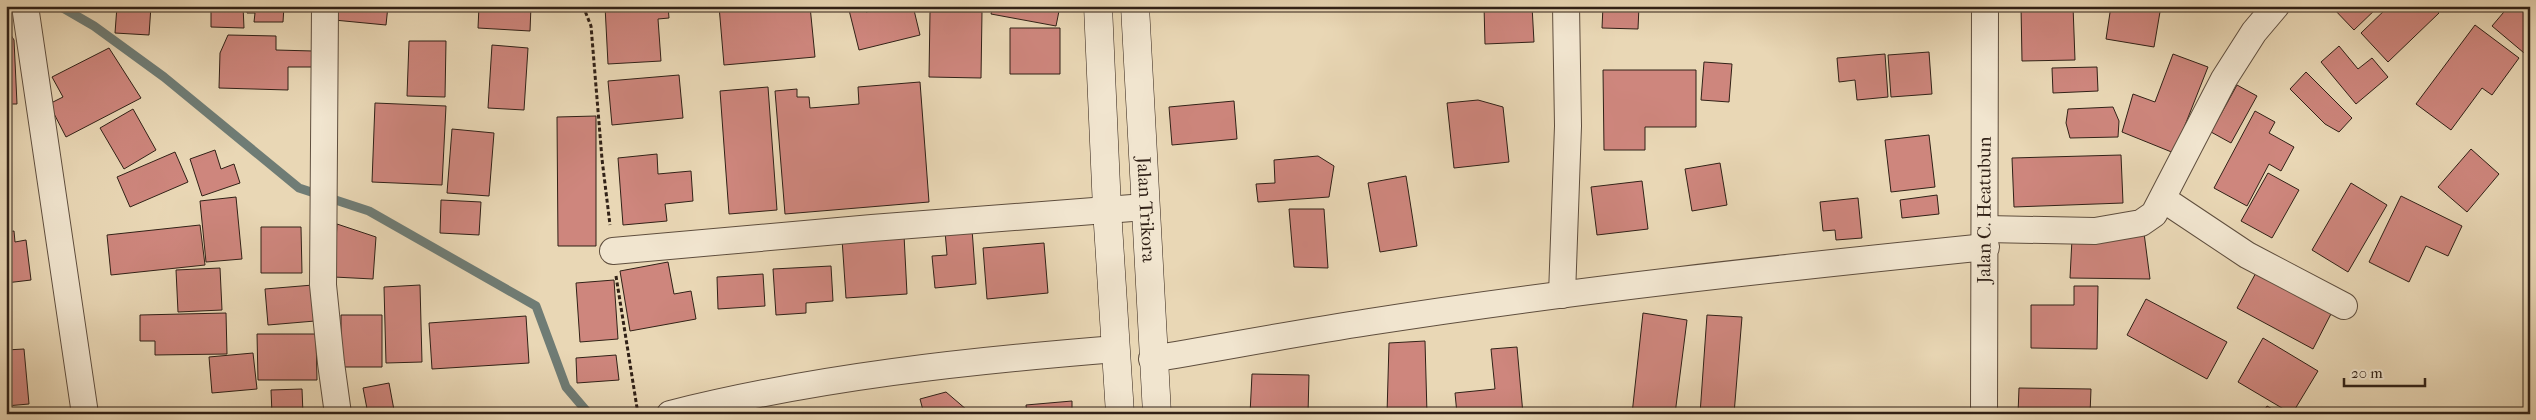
<svg xmlns="http://www.w3.org/2000/svg" width="2536" height="420" viewBox="0 0 2536 420" font-family="'IM FELL French Canon',serif">
<style>
.lines{fill:none;stroke-linecap:round;stroke-linejoin:round}
.stream{stroke:#6f7c75;stroke-width:9}
.building{fill:#ce867d;stroke:#312117}
.minor-casing{stroke:#5f4e3e;stroke-width:28}
.secondary-casing{stroke:#312117;stroke-width:29}
.path{stroke:#312117;stroke-width:3;stroke-dasharray:4 2.5;stroke-linecap:butt}
.minor{stroke:#f1e5cf;stroke-width:26}
.secondary{stroke:#f1e5cf;stroke-width:28}
.labels{text-anchor:middle;dominant-baseline:central;stroke-width:5;stroke-linejoin:round;paint-order:stroke}
.street-label{font-size:19px;fill:#312117;stroke:#f1e5cf}
</style>
<rect width="100%" height="100%" fill="#e9d7b5"/>
<filter id="stains"><feTurbulence type="fractalNoise" baseFrequency=".004" numOctaves="4"/><feColorMatrix values="0 0 0 0 .2 0 0 0 0 .09 0 0 0 0 .02 0 0 0 .5 -.17"/></filter>
<radialGradient id="worn" r=".72"><stop offset=".6" stop-color="#630" stop-opacity="0"/><stop offset="1" stop-color="#630" stop-opacity=".3"/></radialGradient>
<g class="lines">
<path class="stream" d="M63,8L94,26L164,77L299,188L369,211L536,306L566,387L589,414"/>
</g>
<path class="building" d="M89,6H113L112,10L89,9Z
M117,6H151L149,35L115,33Z
M211,6H243L244,28L211,27Z
M247,6H284L283,22H254L255,13H247Z
M335,6H388L386,25L334,20Z
M479,6H531L530,31L478,28Z
M605,6H668L669,18L658,19L661,61L608,64Z
M719,6H810L815,57L724,65Z
M848,6H865L866,12L890,6H913L920,35L859,50Z
M993,6H1060L1056,26L991,14Z
M1484,6H1532L1534,42L1485,44Z
M1603,6H1639L1638,29L1602,28Z
M2021,6H2073L2075,60L2022,61Z
M2111,6H2161L2154,47L2106,39Z
M2331,6H2379L2354,30Z
M2389,6H2433L2439,13L2388,62L2361,33Z
M2509,6H2522L2530,13V58L2492,26Z
M930,12H982L981,78L929,77Z
M2475,25L2519,58L2492,95L2482,88L2451,130L2416,104Z
M6,27L14,40L17,104H6Z
M1010,28H1060V74H1010Z
M228,35L276,36V50L313,51L312,67H288V90L219,88L220,53Z
M409,41H446L445,97L407,96Z
M492,45L528,48L524,110L488,108Z
M2339,46L2358,69L2372,58L2388,77L2356,104L2321,62Z
M109,48L141,98L66,137L49,104L63,97L52,77Z
M1929,52L1932,94L1891,97L1888,55Z
M1885,54L1888,97L1857,100L1855,80L1839,82L1837,58Z
M2173,54L2208,67L2174,153L2122,132L2133,94L2155,102Z
M1704,62L1732,64L1729,102L1701,100Z
M2097,67L2098,91L2053,93L2052,68Z
M1603,70H1696V127H1645V150H1604Z
M2306,72L2352,118L2339,132L2325,124L2290,89Z
M679,75L683,118L612,125L608,81Z
M920,82L929,202L785,214L775,91L797,89V97H809L810,108L859,104L858,87Z
M2237,85L2257,96L2231,143L2211,132Z
M768,87L777,210L729,214L720,91Z
M1478,100L1503,107L1509,162L1454,168L1447,103Z
M1234,101L1237,139L1172,145L1169,107Z
M375,103L446,106L442,185L372,182Z
M2113,107L2119,121L2118,137L2070,138L2066,123L2068,109Z
M133,109L156,150L124,169L100,128Z
M2255,111L2275,122L2269,133L2294,147L2281,171L2269,164L2247,206L2214,188Z
M596,116V246H558L557,117Z
M452,129L494,133L489,196L447,193Z
M1929,135L1935,187L1891,192L1885,140Z
M2471,149L2499,174L2467,212L2438,187Z
M215,150L221,169L234,164L240,183L202,196L190,159Z
M175,152L188,182L130,207L117,177Z
M657,154L658,174L691,171L693,201L665,204L667,221L623,225L618,158Z
M2121,155L2123,203L2014,207L2012,158Z
M1318,156L1334,166L1329,197L1258,202L1256,184L1275,183L1274,160Z
M1720,163L1727,205L1692,211L1685,169Z
M2268,173L2299,190L2272,238L2241,221Z
M1406,176L1417,246L1380,252L1368,183Z
M1642,181L1648,229L1597,235L1591,187Z
M2351,183L2387,205L2348,272L2312,250Z
M1937,195L1939,214L1902,218L1900,200Z
M2401,196L2462,226L2448,256L2426,246L2409,282L2369,262Z
M236,197L242,259L206,262L200,201Z
M1858,198L1862,238L1836,240L1835,230L1823,231L1820,202Z
M441,200L481,202L479,235L440,233Z
M1289,209H1324L1328,268L1294,267Z
M337,224L376,237L373,279L334,277Z
M200,225L205,265L111,275L107,235Z
M261,227H301L302,273H261Z
M972,229L976,284L935,288L932,256L947,255L945,231Z
M14,231L15,242L26,240L31,280L6,283V232Z
M2144,233L2150,279L2070,278L2072,239Z
M904,235L907,294L846,298L842,239Z
M1044,243L1048,293L987,299L983,248Z
M668,262L674,294L691,291L696,319L630,331L620,271Z
M831,266L833,301L806,303V313L776,315L773,269Z
M220,268L222,310L178,312L176,270Z
M2258,269L2333,310L2313,349L2237,308Z
M763,274L765,306L718,309L717,277Z
M614,280L618,339L580,342L576,283Z
M313,285L315,321L268,325L265,289Z
M420,285L422,362L386,363L384,287Z
M2074,286H2098L2097,349L2031,348V305H2074Z
M2146,299L2227,342L2207,379L2127,335Z
M226,313L227,354L155,355V341H140V315Z
M1643,313L1687,320L1675,414H1632Z
M341,315H382V367H341Z
M1707,315L1742,317L1734,414H1700Z
M526,316L529,363L432,369L429,323Z
M257,334H316L317,380H258Z
M2263,338L2318,371L2292,414L2238,382Z
M1425,341L1427,414H1387L1389,343Z
M1517,347L1523,414H1457L1455,393L1495,389L1491,349Z
M24,349L29,404L6,406V350Z
M253,353L257,389L212,393L209,357Z
M616,355L619,380L577,383L576,358Z
M1252,374L1309,375L1308,414H1250Z
M389,383L394,410L409,414H368L363,388Z
M2019,388L2091,389L2090,414H2018Z
M302,389L303,414H272L271,390Z
M946,392L967,410L963,414H924L920,399Z
M1072,401V414H1027L1026,405Z
M2267,406L2281,414H2262Z"/>
<g class="lines">
<g class="minor-casing">
<g id="minor">
<path d="M25,6L85,414"/>
<path d="M325,6L323,285L331,363L338,414"/>
<path d="M2163,199L2247,255L2344,306"/>
<path d="M1986,229L2095,231L2141,223L2154,214L2224,79L2254,32L2276,6"/>
<path d="M613,251L872,228L1145,207"/>
<path d="M1562,295L1568,126L1566,6"/>
<path d="M1152,359C1224,347 1297,333 1369,322C1574,290 1780,268 1986,247"/>
<path d="M670,414C816,377 967,361 1116,349"/>
<path id="s1" d="M1984,414L1985,6"/>
</g>
</g>
<g class="secondary-casing">
<g id="secondary">
<path d="M1098,6L1107,209L1120,414"/>
<path id="s2" d="M1135,6L1157,414"/>
</g>
</g>
<path class="path" d="M583,6L591,26L602,159L610,225
M616,276L638,414"/>
<use href="#minor" class="minor"/>
<use href="#secondary" class="secondary"/>
</g>
<g class="labels">
<g class="street-label">
<text stroke="none"><textPath href="#s2" startOffset="204">Jalan Trikora</textPath></text>
<text stroke="none"><textPath href="#s1" startOffset="204">Jalan C. Heatubun</textPath></text>
</g>
</g>
<rect width="2536" height="420" fill="none" stroke="#e9d7b5" stroke-width="25"/>
<rect x="8" y="8" width="2521" height="405" fill="none" stroke="#312117" stroke-width="2.5"/>
<rect x="12" y="12" width="2511" height="395" fill="none" stroke="#312117"/>
<path d="M2344 378v8h81v-8" fill="none" stroke="#312117" stroke-width="2.5"/>
<text x="2351" y="378" font-size="15" fill="#312117" stroke="#f1e5cf" stroke-width="4" paint-order="stroke">20 m</text>
<rect width="100%" height="100%" filter="url(#stains)"/>
<rect width="100%" height="100%" fill="url(#worn)"/>
</svg>
